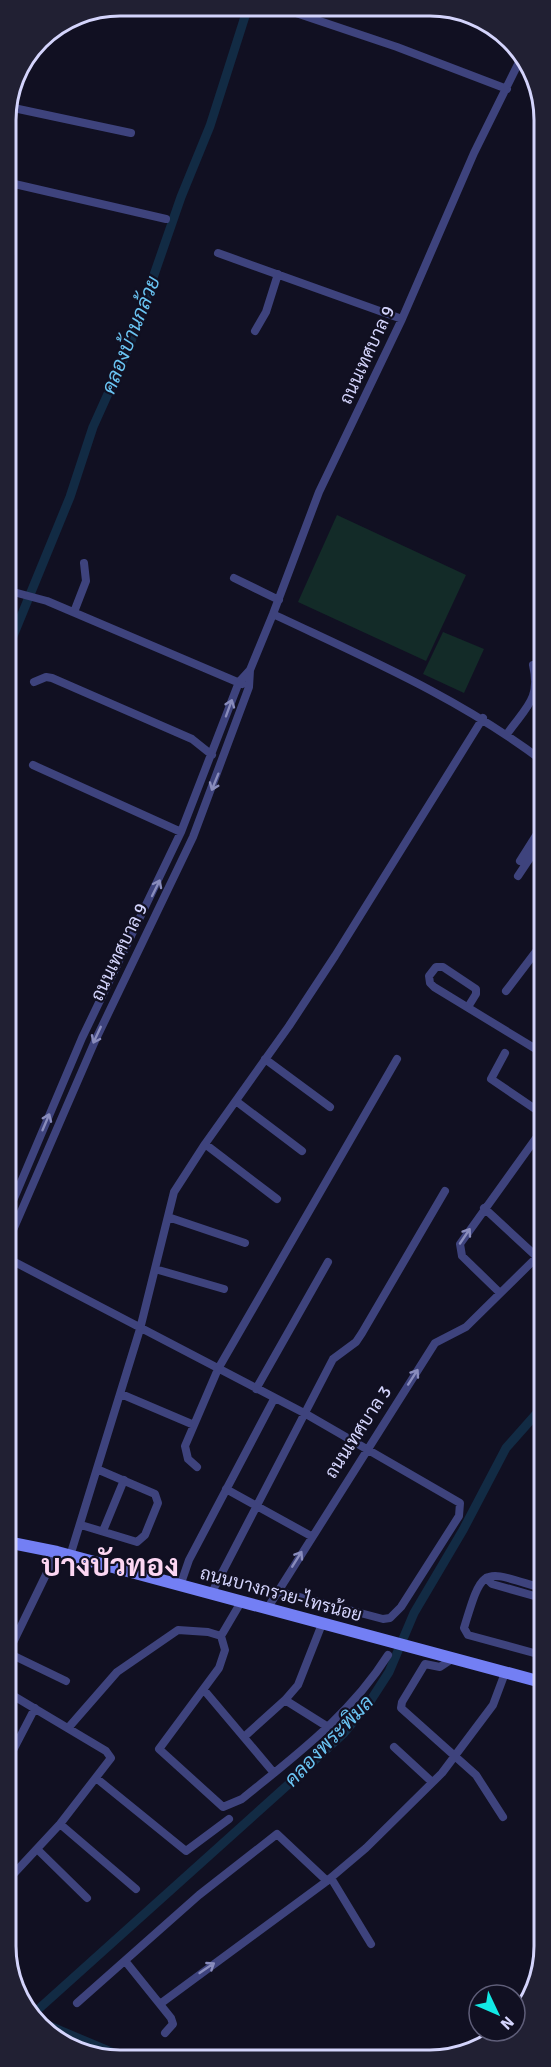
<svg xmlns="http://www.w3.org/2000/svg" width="551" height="2067" viewBox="0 0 551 2067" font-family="Signika,Sarabun,sans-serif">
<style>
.green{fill:#132b28}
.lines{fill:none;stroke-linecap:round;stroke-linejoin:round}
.canal{stroke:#122b44;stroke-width:9}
.river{stroke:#122b44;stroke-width:15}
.street{stroke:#3e437d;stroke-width:8}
.secondary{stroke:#737ff4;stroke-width:12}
.oneway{stroke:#898cbc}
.labels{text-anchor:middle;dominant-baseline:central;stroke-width:4.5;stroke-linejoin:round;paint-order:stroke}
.street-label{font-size:18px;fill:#d4d4fc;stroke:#111022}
.water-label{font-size:20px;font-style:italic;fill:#6ac4f3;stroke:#111022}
.town-label{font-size:30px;font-weight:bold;fill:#fcd6f2;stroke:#111022}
.rim{fill:none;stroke:#d4d4fc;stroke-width:3}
</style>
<rect width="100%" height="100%" fill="#111022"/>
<path class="green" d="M337,515L466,575L426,661L298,602Z
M443,632L484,649L464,693L423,674Z"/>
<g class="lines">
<path class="canal" d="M6,659L11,641L70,497L93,427L129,347L181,197L210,126L248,7
M33,2014L301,1773L343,1734L369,1703L389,1672L414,1613L463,1530L506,1448L545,1404"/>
<path class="river" d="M37,2024L120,2059"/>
<path class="street" d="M281,8L397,47L507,89
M9,107L131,133
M6,182L166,219
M218,253L402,319
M255,331L266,312L278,274
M234,578L279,600
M6,590L47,601L242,684
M74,612L86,581L84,563
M273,614C368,659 460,698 544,762
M34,682L46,677L52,678L192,739L212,755
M507,734C526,707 541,699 533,665
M33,765L181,832
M520,861L544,823
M518,876L544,837
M506,991L544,941
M468,1007L476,994V989L443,967H436L429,976L430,983L434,987L544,1054
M505,1053L491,1079L544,1115
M265,1059L330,1107
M236,1101L302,1151
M205,1144L277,1199
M7,1215L82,1038L181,832L239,682L250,670L273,614L319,492L402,319L474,153L522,56
M168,1217L245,1243
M7,1244L95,1041L193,837L249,687L250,670
M7,1258L306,1414L460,1503L459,1516L401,1607L390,1618L383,1619L277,1591
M155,1269L224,1289
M500,1293L462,1256L460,1244L544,1127
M256,1389L328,1262
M121,1394L194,1425
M197,1467L188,1459L185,1446L218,1369L397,1059
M226,1489L311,1536
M81,1525L137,1542L145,1535L158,1503L155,1494L99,1470
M103,1531L124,1480
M70,1556L140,1329L174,1192L205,1144L289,1026L335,956L483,718
M486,1578L492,1584L545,1599
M180,1586L189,1560L274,1399
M545,1589C482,1571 484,1562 464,1628L468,1635L545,1656
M211,1594L333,1359L356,1342L362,1333L445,1191
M241,1602L221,1636L225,1650L219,1668L159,1749L223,1807L242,1799C296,1755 351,1714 388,1655
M267,1609L435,1343L466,1327L537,1257L484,1208
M8,1653L66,1681
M7,1655L57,1552
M452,1659L440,1667L425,1664L402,1702L401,1708L476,1775L503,1817
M204,1690L274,1773
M7,1692L106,1751L111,1758L60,1824L7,1881
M285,1700L328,1727
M69,1727L117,1672L178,1630L208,1632L221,1636
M244,1737L285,1700L298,1685L322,1624
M394,1747L432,1782
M7,1762L35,1708
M96,1778L186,1851L229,1819
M60,1824L136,1889
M37,1849L87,1898
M331,1878L371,1944
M126,1962L171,2018L173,2024L165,2033
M77,2003L199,1895L277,1834L327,1881
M160,2004L327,1881L366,1848L442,1773L493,1705L505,1673"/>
<path class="secondary" d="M7,1542L57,1552L545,1683"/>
</g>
<defs><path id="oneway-shaft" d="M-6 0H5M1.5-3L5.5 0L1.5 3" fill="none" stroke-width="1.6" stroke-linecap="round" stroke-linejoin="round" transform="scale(1.5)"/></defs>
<g class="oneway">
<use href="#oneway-shaft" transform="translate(229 708) rotate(-70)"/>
<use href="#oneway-shaft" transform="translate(215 782) rotate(112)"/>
<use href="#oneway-shaft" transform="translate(156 888) rotate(-64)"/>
<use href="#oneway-shaft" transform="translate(97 1035) rotate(115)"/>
<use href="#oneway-shaft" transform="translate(46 1122) rotate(-67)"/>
<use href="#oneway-shaft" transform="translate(465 1236) rotate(-56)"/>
<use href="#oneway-shaft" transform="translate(413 1377) rotate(-57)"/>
<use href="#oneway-shaft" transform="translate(297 1559) rotate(-58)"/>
<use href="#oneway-shaft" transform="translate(207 1968) rotate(-34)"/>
</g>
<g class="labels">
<g class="street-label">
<text transform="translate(367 355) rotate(-65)">ถนนเทศบาล 9</text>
<text transform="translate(119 952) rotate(-64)">ถนนเทศบาล 9</text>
<text transform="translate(358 1432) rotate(-57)">ถนนเทศบาล 3</text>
<text transform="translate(281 1594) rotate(15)">ถนนบางกรวย-ไทรน้อย</text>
</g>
<g class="water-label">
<text transform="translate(131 335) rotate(-68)">คลองบ้านกล้วย</text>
<text transform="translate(329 1741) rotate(-46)">คลองพระพิมล</text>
</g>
<g class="town-label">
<text x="110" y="1566">บางบัวทอง</text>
</g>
</g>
<path d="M0 0H551V2067H0ZM120 16H430A104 104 0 0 1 534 120V1946A104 104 0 0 1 430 2050H120A104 104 0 0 1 16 1946V120A104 104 0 0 1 120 16Z" fill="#212033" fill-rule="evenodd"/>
<path class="rim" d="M120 16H430A104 104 0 0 1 534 120V1946A104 104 0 0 1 430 2050H120A104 104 0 0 1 16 1946V120A104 104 0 0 1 120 16Z"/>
<g transform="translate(497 2013) rotate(134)"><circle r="28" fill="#111022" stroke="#5f5e79" stroke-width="1.5"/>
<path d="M0-4.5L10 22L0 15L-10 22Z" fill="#12e9e5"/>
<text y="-9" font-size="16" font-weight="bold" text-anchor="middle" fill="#d4d4fc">N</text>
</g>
</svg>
